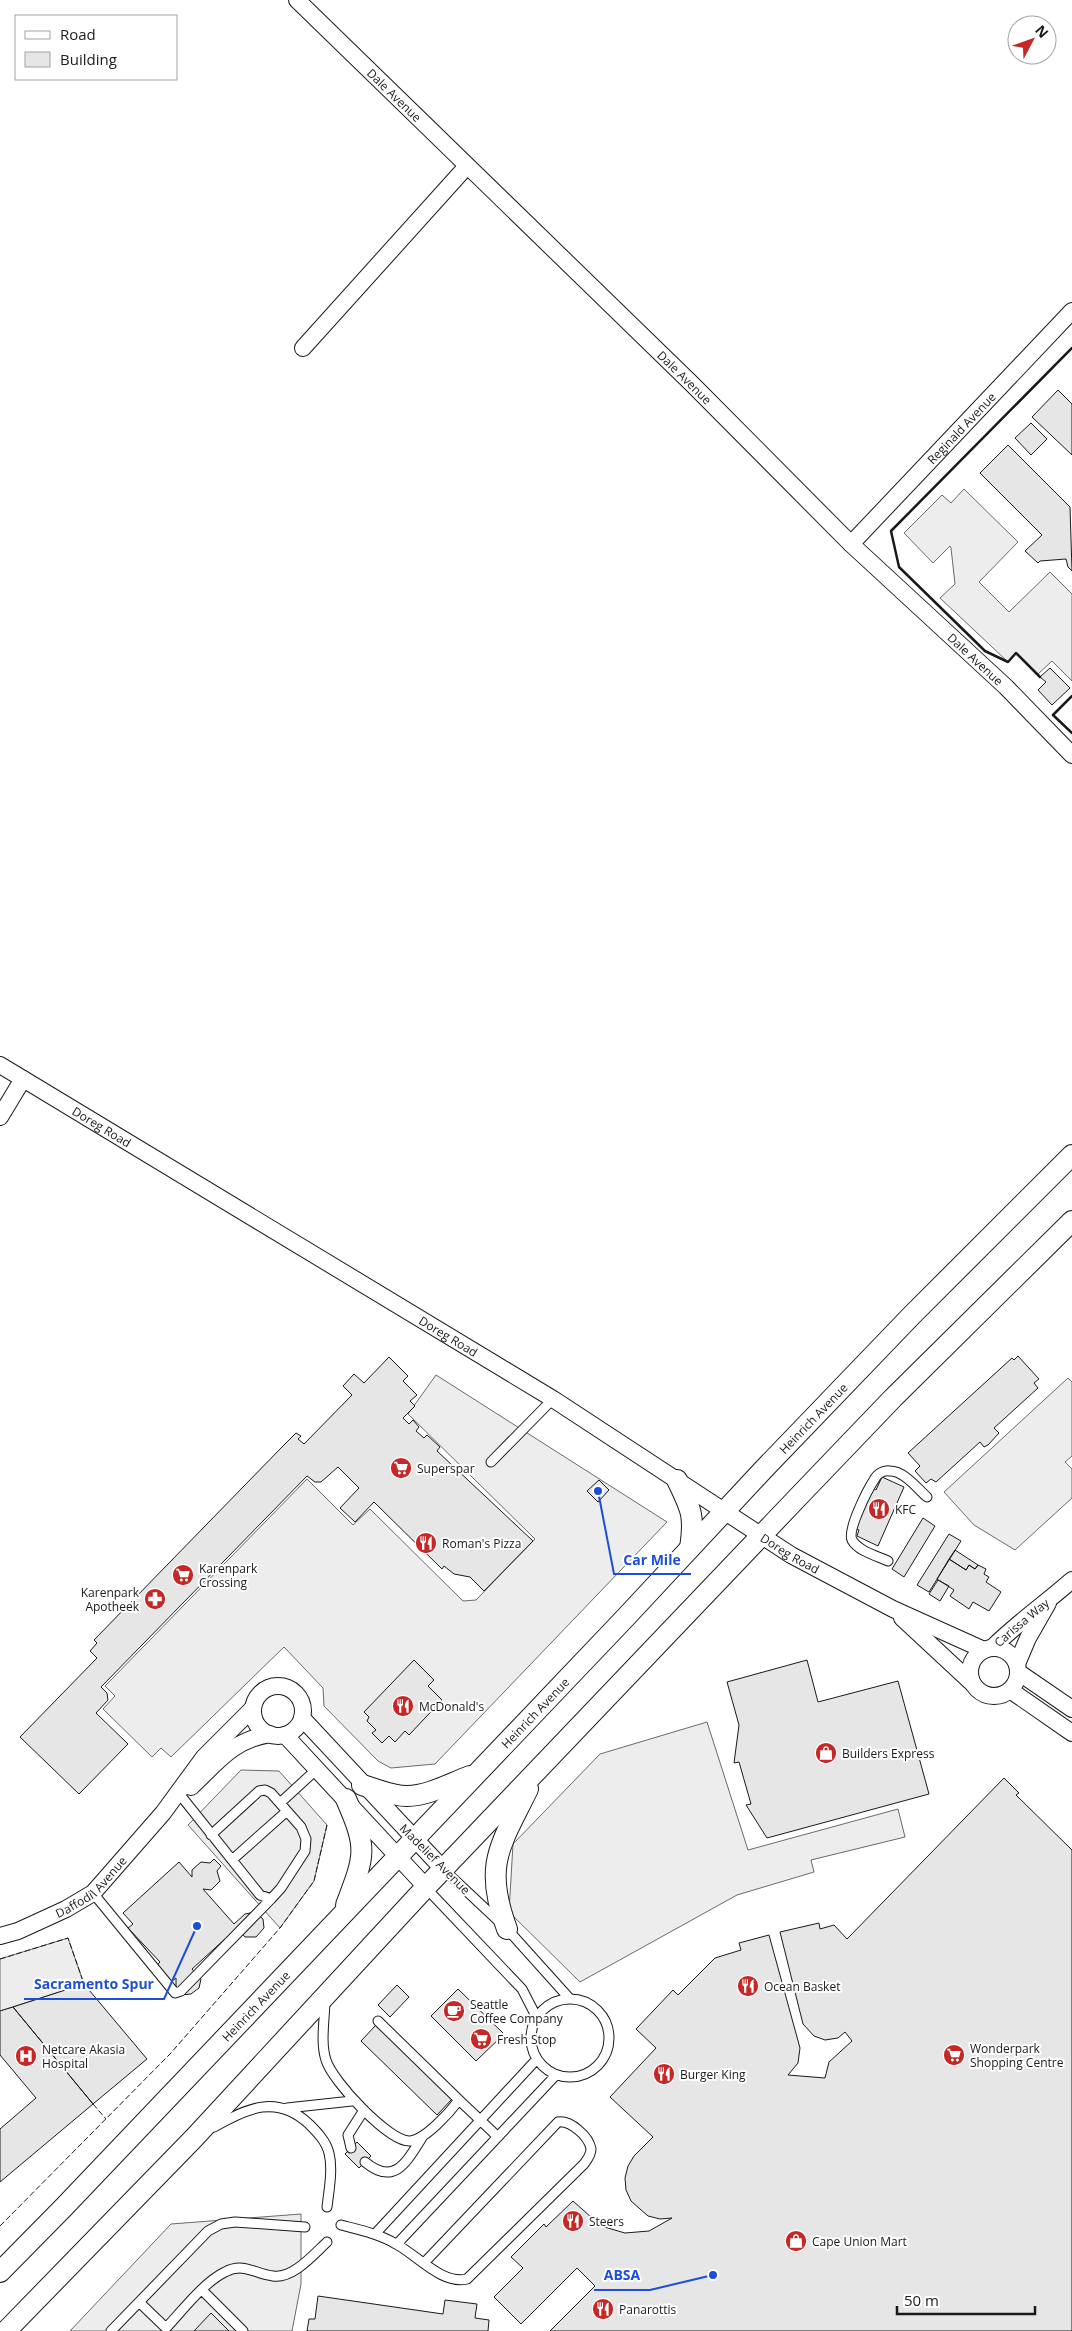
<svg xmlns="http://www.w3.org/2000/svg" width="1072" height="2331" viewBox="0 0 1072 2331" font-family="'Open Sans',sans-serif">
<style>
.parking{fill:#ededed;stroke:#6a6a6a}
.building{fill:#e6e6e6;stroke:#1a1a1a}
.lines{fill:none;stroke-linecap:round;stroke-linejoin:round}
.service-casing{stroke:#1a1a1a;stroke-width:11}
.minor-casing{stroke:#1a1a1a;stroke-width:18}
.tertiary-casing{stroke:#1a1a1a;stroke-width:22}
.service{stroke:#fff;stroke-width:9}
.minor{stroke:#fff;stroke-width:16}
.tertiary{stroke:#fff;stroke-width:20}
.fence{stroke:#1a1a1a;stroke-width:1;stroke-dasharray:6 2.5;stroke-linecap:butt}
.wall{stroke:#1a1a1a;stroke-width:2.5}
.labels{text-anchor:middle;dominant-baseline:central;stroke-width:4;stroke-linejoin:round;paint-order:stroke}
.street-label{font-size:12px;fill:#1a1a1a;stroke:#fff}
.poi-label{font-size:12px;fill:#1a1a1a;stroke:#fff;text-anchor:start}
.leader{fill:none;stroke:#1d4ed8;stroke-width:2}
.callout-dot{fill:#1d4ed8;stroke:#fff;stroke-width:2}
.callout-label{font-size:14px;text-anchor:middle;font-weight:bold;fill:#1d4ed8;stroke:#fff;stroke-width:4;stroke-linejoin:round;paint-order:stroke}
</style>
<rect width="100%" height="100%" fill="#fff"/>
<path class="parking" d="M964,489L1018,542L979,582L1009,612L1050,572L1072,594V681L1052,661L1038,674L1016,653L1008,662L940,598L955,584L951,548L950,546L933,563L904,533L942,495L951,503Z
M436,1375L667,1522L435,1764L391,1768L378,1761L324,1706L323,1688L284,1647L171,1757L161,1748L152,1757L103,1709L115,1696L105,1686L307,1479L353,1525L370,1509L463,1601L476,1600L535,1539L408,1414Z
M1068,1378L1072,1382V1456L1065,1462L1072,1469V1498L1015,1550L974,1525L944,1492Z
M707,1722L748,1850L898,1809L905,1837L811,1860L814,1872L737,1895L580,1982L509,1912L513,1844L600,1754Z
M241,1770L279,1771L327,1825L314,1881L280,1928L188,1825Z
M68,1938L84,1984L0,2011V1959Z
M301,2214V2284L292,2331H70L171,2224Z"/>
<path class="building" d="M1058,390L1072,404V455L1032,417Z
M1031,423L1047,439L1031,455L1015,438Z
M1008,445L1070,507L1072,571L1068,567L1066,559L1040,561L1038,563L1025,551L1042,535L980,473Z
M1050,668L1070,688L1052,705L1038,690L1046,682L1040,677Z
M1018,1356L1039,1379L1034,1383L1038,1388L994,1428L999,1433L988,1445L984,1447L980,1442L936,1482L931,1479L926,1483L915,1471L920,1466L908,1453L1012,1358L1014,1360Z
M389,1357L408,1376L403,1381L417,1395L410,1401L415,1406L403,1418L409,1424L413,1420L419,1427L416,1431L424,1438L427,1435L440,1447L437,1451L533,1541L484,1591L470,1577L454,1574L444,1566L442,1569L374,1502L355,1522L340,1508L359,1488L338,1467L321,1482H315L307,1476L101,1687L107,1693L108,1700L96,1713L128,1744L79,1794L20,1737L97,1658L90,1651L97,1643L94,1640L282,1447L296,1433L301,1436L298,1439L304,1444L352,1395L343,1386L354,1374L364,1383Z
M882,1477L904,1487L878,1546L857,1536L859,1530L855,1528L873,1488L876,1490Z
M599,1480L609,1490L598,1502L587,1491Z
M923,1518L935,1526L904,1577L892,1569Z
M949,1534L961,1541L929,1592L917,1585Z
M955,1550L978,1565L975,1569L969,1565L966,1570L949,1559Z
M949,1559L966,1570L969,1565L975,1569L978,1565L986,1569L984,1574L989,1577L986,1582L1001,1592L989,1611L973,1602L969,1609L950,1596L954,1590L937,1579Z
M938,1580L949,1586L940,1601L929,1594Z
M414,1660L434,1680L428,1686L442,1700L409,1735L405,1731L395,1742L389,1736L382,1743L372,1733L376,1730L367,1721L369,1717L364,1712Z
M807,1660L818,1702L898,1681L929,1794L767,1838L746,1805L751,1804L739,1762L734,1763L739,1725L727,1682Z
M1004,1778L1019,1793L1016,1795L1072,1850V2331H550L595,2286L577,2268L521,2324L494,2297L523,2268L511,2257L544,2224L546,2227L573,2201L601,2226L625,2233L649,2231L672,2218L660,2219L648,2216L631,2201L626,2190L625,2178L628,2166L634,2156L653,2137L610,2097L656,2048L636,2029L673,1990L678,1995L715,1958L741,1950L739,1943L769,1935L800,2048L798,2063L788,2075L825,2078L829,2062L852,2041L845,2032L838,2038L825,2040L814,2036L803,2024L780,1932L819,1923L820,1929L834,1925L847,1939Z
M214,1859L221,1866L217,1871L220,1881L211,1890L203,1889L234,1924L245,1914L255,1912L263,1919L264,1928L256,1937H245L237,1928L192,1969L201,1979L199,1988L191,1994L181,1995L176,1987V1978L171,1982L156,1966L160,1962L128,1928L133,1924L123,1913L179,1862L192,1877V1870L201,1862L210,1863Z
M84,1984L147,2059L93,2104L13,2007Z
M397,1985L409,1997L390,2017L378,2005Z
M458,1989L504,2034L476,2061L431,2016Z
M13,2007L93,2104L0,2182V2129L36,2098L0,2055V2011Z
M376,2025L452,2099L437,2115L361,2041Z
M357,2142L371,2156L359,2168L345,2154Z
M318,2296L443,2314L445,2300L477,2304L475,2318L489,2320L488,2331H307L309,2319H315Z
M211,2313L229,2331H194Z"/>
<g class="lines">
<g class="service-casing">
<path id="service" d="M491,1462L553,1399
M888,1561C877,1556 858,1551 852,1540C847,1530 868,1489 874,1480C877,1474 883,1470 890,1471C904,1471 917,1488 927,1497
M181,1796L260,1895L271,1899L281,1888L305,1851L306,1839L301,1827L271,1793L265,1790L259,1791L211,1835
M280,1803L317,1769
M232,1860L287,1811
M443,1869L507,1929L570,1999
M426,1888L522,1989L537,2018
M93,1893L175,1993L181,1991L271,1899
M325,1999C325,2018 320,2042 326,2060C332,2081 389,2142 410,2141C425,2140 450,2112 459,2100L498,2137
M531 2038a39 39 0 1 1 78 0a39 39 0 1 1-78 0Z
M378,2021L459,2100
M287,2108L352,2101
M214,2127C247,2108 277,2094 309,2124C317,2132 326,2141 329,2153C333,2169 329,2190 327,2207
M351,2148L348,2135L364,2110
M365,2162C395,2187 407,2161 423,2136
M341,2225C360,2230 379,2234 396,2244C417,2255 442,2285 467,2279L584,2164C587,2160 591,2155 591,2149C589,2136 570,2120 558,2122L424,2263
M375,2234L537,2059
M397,2244L556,2075
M203,2291L243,2331
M139,2302L166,2328C182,2311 204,2282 225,2272C244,2262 255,2274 273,2276C293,2279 314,2254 327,2242
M111,2331L208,2231L221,2224L235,2222L305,2227"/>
</g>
<g class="minor-casing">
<g id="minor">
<path id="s1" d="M297,0L692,384L851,544L1006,687L1072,755"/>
<path d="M303,348L467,166"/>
<path id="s2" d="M851,544L1072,311"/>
<path id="s3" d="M0,1065L553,1399L791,1555L893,1609L984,1650"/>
<path d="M0,1117L23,1079"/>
<path d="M902,1618L973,1684"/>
<circle cx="994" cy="1672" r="24"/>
<path id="s4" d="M992,1648C1017,1623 1046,1603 1072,1580"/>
<path d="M1017,1664L1028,1638L1048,1603"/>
<path d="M1018,1672L1072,1709"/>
<circle cx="278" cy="1711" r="25"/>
<path d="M1010,1690L1072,1733"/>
<path d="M302,1718L443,1869"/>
<path d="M285,1735L426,1887"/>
<path d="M191,1787C217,1763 232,1740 270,1734"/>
<path id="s5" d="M0,1936L18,1931L66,1909L93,1893L163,1813L204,1757L253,1708"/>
</g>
</g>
<g class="tertiary-casing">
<g id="tertiary">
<path d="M677,1480C691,1509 695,1515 690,1548"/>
<path d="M362,1785C377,1789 392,1796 407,1796C428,1796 451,1783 470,1776"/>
<path d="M346,1799C368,1849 365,1855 346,1905"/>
<path d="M507,1929C483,1865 500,1846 528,1789"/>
<path id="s6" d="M0,2272L64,2207L626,1617L763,1470L912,1315L1072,1155"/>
<path d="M6,2331L194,2138L426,1887L800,1495L893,1398L1072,1221"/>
</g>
</g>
<use href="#service" class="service"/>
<use href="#minor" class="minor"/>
<use href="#tertiary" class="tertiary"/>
<path class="fence" d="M0,1959L68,1938L84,1984
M93,2104L106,2119
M0,2226L170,2054L280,1928L314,1881L327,1825"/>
<path class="wall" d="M1040,677L1016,653L1008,662L985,651L899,567L891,531L1072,348
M1072,696L1053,715L1072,733"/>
</g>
<defs>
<g id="supermarket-disc" transform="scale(1.125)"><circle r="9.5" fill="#c62828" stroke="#fff"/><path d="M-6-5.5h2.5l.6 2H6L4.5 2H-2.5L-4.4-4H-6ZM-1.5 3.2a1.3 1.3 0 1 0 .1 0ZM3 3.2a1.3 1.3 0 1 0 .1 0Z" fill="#fff"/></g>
<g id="restaurant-disc" transform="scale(1.125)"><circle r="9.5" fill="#c62828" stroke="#fff"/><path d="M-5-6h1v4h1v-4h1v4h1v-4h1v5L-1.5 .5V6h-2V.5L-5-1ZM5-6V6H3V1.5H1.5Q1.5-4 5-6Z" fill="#fff"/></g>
<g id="pharmacy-disc" transform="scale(1.125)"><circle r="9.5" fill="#c62828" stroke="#fff"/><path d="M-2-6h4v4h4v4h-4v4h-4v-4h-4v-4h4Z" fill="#fff"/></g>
<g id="shop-disc" transform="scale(1.125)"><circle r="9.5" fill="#c62828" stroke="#fff"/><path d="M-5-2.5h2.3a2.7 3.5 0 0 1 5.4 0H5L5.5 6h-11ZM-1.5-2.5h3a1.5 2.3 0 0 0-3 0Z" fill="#fff"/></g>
<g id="cafe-disc" transform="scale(1.125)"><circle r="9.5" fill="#c62828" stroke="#fff"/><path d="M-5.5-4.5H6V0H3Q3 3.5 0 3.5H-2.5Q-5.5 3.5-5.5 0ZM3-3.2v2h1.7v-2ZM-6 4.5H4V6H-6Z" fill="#fff"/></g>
<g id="hospital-disc" transform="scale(1.125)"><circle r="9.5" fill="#c62828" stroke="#fff"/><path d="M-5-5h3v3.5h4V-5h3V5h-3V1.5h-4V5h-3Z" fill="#fff"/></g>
</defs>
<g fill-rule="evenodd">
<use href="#supermarket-disc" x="401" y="1468"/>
<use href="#restaurant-disc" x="879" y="1509"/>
<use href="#restaurant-disc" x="426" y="1543"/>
<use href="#supermarket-disc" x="183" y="1575"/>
<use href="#pharmacy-disc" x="155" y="1599"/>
<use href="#restaurant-disc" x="403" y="1706"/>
<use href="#shop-disc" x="826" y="1753"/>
<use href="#restaurant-disc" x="748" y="1986"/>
<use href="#cafe-disc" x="454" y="2011"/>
<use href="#supermarket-disc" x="481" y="2039"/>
<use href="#supermarket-disc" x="954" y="2055"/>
<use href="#hospital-disc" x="26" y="2056"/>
<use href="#restaurant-disc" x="664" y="2074"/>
<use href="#restaurant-disc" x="573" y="2221"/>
<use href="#shop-disc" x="796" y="2241"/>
<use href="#restaurant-disc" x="603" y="2309"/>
</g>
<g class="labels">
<g class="street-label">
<text stroke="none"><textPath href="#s1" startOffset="136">Dale Avenue</textPath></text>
<text stroke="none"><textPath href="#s1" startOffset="541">Dale Avenue</textPath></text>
<text stroke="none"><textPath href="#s2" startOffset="160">Reginald Avenue</textPath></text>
<text stroke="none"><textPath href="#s1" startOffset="946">Dale Avenue</textPath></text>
<text stroke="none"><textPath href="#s3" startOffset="119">Doreg Road</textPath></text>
<text stroke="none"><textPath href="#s3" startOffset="524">Doreg Road</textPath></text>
<text stroke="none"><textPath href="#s6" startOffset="1179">Heinrich Avenue</textPath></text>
<text stroke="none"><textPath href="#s3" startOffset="929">Doreg Road</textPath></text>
<text stroke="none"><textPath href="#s4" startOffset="39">Carissa Way</textPath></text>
<text stroke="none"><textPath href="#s6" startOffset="774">Heinrich Avenue</textPath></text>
<text transform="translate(435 1859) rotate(45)">Madelief Avenue</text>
<text stroke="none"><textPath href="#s5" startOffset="105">Daffodil Avenue</textPath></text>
<text stroke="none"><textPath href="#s6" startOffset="369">Heinrich Avenue</textPath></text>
</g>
<g class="poi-label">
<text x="417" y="1468">Superspar</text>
<text x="895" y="1509">KFC</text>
<text x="442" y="1543">Roman's Pizza</text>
<text x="199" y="1568">Karenpark<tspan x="199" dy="14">Crossing</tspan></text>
<text x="139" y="1592" text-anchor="end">Karenpark<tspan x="139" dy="14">Apotheek</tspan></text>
<text x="419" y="1706">McDonald's</text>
<text x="842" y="1753">Builders Express</text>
<text x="764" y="1986">Ocean Basket</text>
<text x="470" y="2004">Seattle<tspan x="470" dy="14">Coffee Company</tspan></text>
<text x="497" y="2039">Fresh Stop</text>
<text x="970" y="2048">Wonderpark<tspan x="970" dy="14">Shopping Centre</tspan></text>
<text x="42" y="2049">Netcare Akasia<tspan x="42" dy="14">Hospital</tspan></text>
<text x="680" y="2074">Burger King</text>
<text x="589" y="2221">Steers</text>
<text x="812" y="2241">Cape Union Mart</text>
<text x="619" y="2309">Panarottis</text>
</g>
</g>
<path class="leader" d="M598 1491L614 1574H691M197 1926L164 1999H24M713 2275L650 2290H594"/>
<g class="callout-dot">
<circle cx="598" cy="1491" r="5"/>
<circle cx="197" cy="1926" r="5"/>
<circle cx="713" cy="2275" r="5"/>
</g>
<g class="callout-label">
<text x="652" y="1565">Car Mile</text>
<text x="94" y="1989">Sacramento Spur</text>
<text x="622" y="2280">ABSA</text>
</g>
<rect x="15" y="15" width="162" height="65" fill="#ffffff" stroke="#a3a3a3"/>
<rect x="25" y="31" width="25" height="8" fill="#ffffff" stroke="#a3a3a3"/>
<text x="60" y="40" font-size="15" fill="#1a1a1a">Road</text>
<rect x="25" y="52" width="25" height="15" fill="#e6e6e6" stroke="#a3a3a3"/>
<text x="60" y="65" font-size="15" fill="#1a1a1a">Building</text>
<g transform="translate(1032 40) rotate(49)"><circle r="24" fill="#ffffff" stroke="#a3a3a3"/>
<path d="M0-4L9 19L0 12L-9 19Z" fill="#c62828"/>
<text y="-8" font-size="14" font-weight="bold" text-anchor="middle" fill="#1a1a1a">N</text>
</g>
<path d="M897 2306v8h138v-8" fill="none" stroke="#1a1a1a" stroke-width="2.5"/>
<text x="904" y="2306" font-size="15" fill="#1a1a1a" stroke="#ffffff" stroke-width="4" paint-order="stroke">50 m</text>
</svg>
